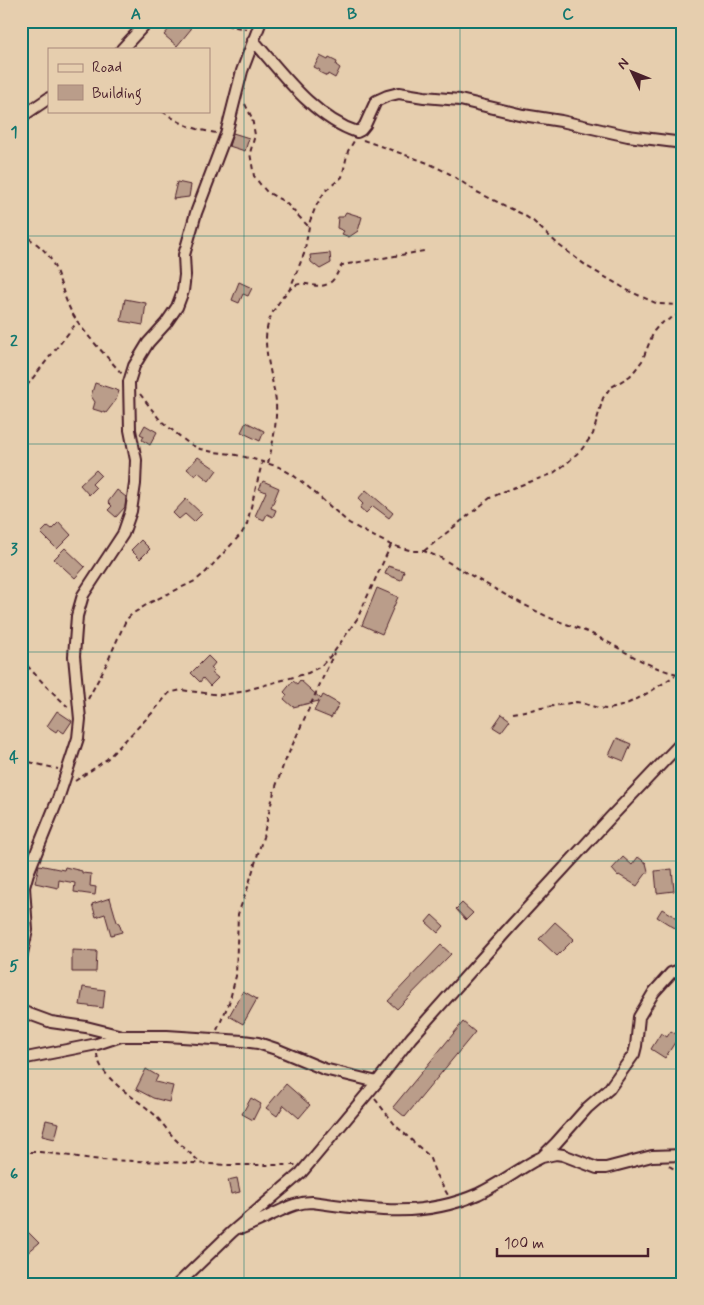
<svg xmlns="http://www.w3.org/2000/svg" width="704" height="1305" viewBox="0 0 704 1305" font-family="Mynerve,sans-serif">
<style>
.building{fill:#ba9d8a;stroke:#4a1f2b}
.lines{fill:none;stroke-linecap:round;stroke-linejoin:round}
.minor-casing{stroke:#4a1f2b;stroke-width:14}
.path{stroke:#4a1f2b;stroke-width:2;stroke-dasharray:5 4;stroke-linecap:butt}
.minor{stroke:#e6ceae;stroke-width:10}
.grid{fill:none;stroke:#0f766e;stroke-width:1;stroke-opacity:0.55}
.neatline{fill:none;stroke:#0f766e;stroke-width:2}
.grid-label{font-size:16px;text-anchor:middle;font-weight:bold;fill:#0f766e}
</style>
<rect width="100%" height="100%" fill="#e6ceae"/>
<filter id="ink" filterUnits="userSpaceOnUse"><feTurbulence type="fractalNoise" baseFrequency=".02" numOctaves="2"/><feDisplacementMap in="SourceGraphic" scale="10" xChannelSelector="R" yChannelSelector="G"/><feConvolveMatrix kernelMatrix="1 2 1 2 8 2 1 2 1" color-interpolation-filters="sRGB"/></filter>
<g filter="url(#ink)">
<path class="building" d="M176,21H182L191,29L177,46L164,35Z
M320,56L328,60L329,58L337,62L336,65L340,68L335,78L328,74L327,76L319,72L320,70L314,67Z
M233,133L249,138L245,151L229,146Z
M177,182L191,185L189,197L173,199Z
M346,212L362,217L358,231L349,237L342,234L344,231L337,228L338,217H343Z
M330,253L331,263L320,269L311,262L310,255Z
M239,282L252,288L248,296L243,294L239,303L232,300Z
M125,299L146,303L143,325L121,321Z
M95,383L119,391L116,400L106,413L93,409L95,402L91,396Z
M246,422L264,431L260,441L241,432Z
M145,425L157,432L150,445L142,440L144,436L140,434Z
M198,457L217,470L209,481L198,472L195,476L187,469Z
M96,470L101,475L92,484L96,488L89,495L80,485Z
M263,481L279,488L271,508L276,510L273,517L267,514L264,520L255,516L266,492L259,489Z
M117,490L126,497L125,507L116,517L108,510L112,506L108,502Z
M366,490L393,513L389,518L373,506L366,513L360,508L363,504L358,499Z
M186,499L202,514L194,522L185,514L179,519L173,513Z
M59,522L71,535L57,549L41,533L48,526L52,529Z
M141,540L150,549L140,559L131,550Z
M65,548L85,567L75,578L54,559Z
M388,566L404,571L401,580L385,574Z
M377,588L398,597L382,634L362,625Z
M208,656L215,663L211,668L214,671L212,673L218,678L210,686L203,678L200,682L191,673Z
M300,680L321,699L323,695L339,704L331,718L314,711L319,701L293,707L284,699L287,695L284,692L293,681L297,684Z
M57,711L72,721L64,733L58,729L56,732L47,726Z
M502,714L510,720L501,732L493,727Z
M617,738L631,744L624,761L609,755Z
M623,857L632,865L638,857L646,863L648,871L637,886L619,875L618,876L612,869Z
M39,865L64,870L65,867L82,871V873L91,874L90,886L96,887L95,895L74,892L75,883L59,880L58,888L35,883Z
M672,869L674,891L657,893L655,871Z
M110,898L117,922L119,923L122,932L111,935L105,914L96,917L92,904Z
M462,903L473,913L466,920L456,909Z
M662,909L683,922V933L657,917Z
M432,915L444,926L438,933L426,922Z
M555,922L574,939L557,956L539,939Z
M441,945L451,954L397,1009L388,1001Z
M72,950L97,951L96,972H72Z
M83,987L105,990L103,1008L80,1005Z
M243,991L257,999L243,1024L229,1016Z
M463,1022L475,1032L405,1117L393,1107Z
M671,1031L679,1036L665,1058L651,1049L661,1033L667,1037Z
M146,1069L158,1076L155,1082L173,1086L169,1102L153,1098L136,1089Z
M286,1084L310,1105L299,1118L284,1105L277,1116L266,1108Z
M251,1098L261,1104L253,1120L242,1114Z
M46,1120L59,1123L55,1139L42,1136Z
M237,1178L240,1192L231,1194L228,1180Z
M26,1230L39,1243L26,1254L21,1248V1235Z"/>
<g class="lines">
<g class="minor-casing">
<path id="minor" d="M253,40C282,73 314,118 357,132L361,130L365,125L376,101L387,96L399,93L424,97L460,100L523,115L561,121L628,136L683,143
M122,49L148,21
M21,117L49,98
M21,958L27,930L24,887L28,873L58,799L78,738L80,719L74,656L77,616L83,595L123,534L131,511L135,484L136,460L130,430L129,382L134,366L148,343L166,323L177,307L183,291L185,275L184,255L196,213L226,134L242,71L261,21
M21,1011L51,1022L86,1027L122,1036H167L243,1041L258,1043L276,1049L324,1069L377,1082
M21,1059L97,1044L121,1036
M542,1157L556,1143L587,1108L609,1089L634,1054L636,1046L639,1017L654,992L671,973L683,969
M242,1228C252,1224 262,1220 271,1215C285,1209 296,1202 312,1202C369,1210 422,1219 478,1194C497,1185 515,1172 534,1161L542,1157L556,1154L563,1155L597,1168H606L652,1156L683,1155
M178,1284L232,1232L301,1173L377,1082L411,1038L510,927L610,818L683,741"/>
</g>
<path class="path" d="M218,21L230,26L247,29
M245,104L252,118L255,135L250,153L254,176L260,184L267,192L285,202L309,227
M162,111C180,124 195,130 217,133
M363,140L428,163L450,174L477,192L522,214L533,221L560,246L588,267L629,291L658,304L683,305
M21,233C30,239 41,246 48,255C59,271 62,294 71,311C83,333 106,355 122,374
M289,291L304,254L310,221L316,206L325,191L342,177L348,151L354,141
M21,393L78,321
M140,394L160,420L188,443L200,449L213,452L232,454L253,459L279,467L293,475L307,486L349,523L367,533L391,545L413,551H424L441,558C475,578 510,598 546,616C561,623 577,627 592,634C624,649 647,669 683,675
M268,463C273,444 277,423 276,403C276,397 274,391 273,385C267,352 258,330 280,301C283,296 290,288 296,285C308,280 319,292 332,281C337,276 338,270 342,265L424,251
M424,551L490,498L507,490L552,474L567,463L582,449L593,434L603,398L610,388L630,376L636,369L642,361L654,331L660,324L683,312
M21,659L46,686L68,707
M88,699L106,665L126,620L132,614L151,602L195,581L206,572L242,533L247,524L251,507L262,463
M513,713L576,702C586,703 596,709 607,709C628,708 659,686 677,674
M21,760L58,769
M75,781L93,769L107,759L153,712L169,693L181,690L221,695L240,692L308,673L321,666L334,652L357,619L391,545
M217,1030L229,1003L236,976L238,914L247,890L263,837L274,792L283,766L334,653
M97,1054C100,1080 137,1098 155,1115C162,1123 168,1131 175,1139C183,1147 192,1155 201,1163
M375,1099L396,1126L429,1156L436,1175L448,1195
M21,1152H40L101,1160L169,1162L229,1165H296
M669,1166L683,1174"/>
<use href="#minor" class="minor"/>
</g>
</g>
<path class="grid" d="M244,21V1284M460,21V1284M21,236H683M21,444H683M21,652H683M21,861H683M21,1069H683"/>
<rect width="704" height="1305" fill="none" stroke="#e6ceae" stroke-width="55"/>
<rect x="48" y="48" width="162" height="65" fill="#e6ceae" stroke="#a8887a"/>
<rect x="58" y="64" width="25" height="8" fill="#e6ceae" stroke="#a8887a"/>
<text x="92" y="72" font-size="15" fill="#4a1f2b">Road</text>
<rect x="58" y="85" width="25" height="15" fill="#ba9d8a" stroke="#a8887a"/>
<text x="92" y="98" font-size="15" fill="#4a1f2b">Building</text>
<g transform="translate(632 72) rotate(313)" stroke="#e6ceae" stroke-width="4" paint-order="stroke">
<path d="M0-4L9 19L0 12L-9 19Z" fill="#4a1f2b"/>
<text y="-8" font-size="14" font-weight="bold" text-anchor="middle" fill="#4a1f2b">N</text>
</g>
<path d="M497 1248v8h151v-8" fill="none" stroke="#4a1f2b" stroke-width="2.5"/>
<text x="504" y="1248" font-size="15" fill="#4a1f2b" stroke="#e6ceae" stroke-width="4" paint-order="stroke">100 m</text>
<rect x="28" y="28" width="648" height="1250" class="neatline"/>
<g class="grid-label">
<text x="136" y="19">A</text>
<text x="352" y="19">B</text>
<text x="568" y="19">C</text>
<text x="14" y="137">1</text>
<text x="14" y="346">2</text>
<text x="14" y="554">3</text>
<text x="14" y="762">4</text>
<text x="14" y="971">5</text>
<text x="14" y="1179">6</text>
</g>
</svg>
